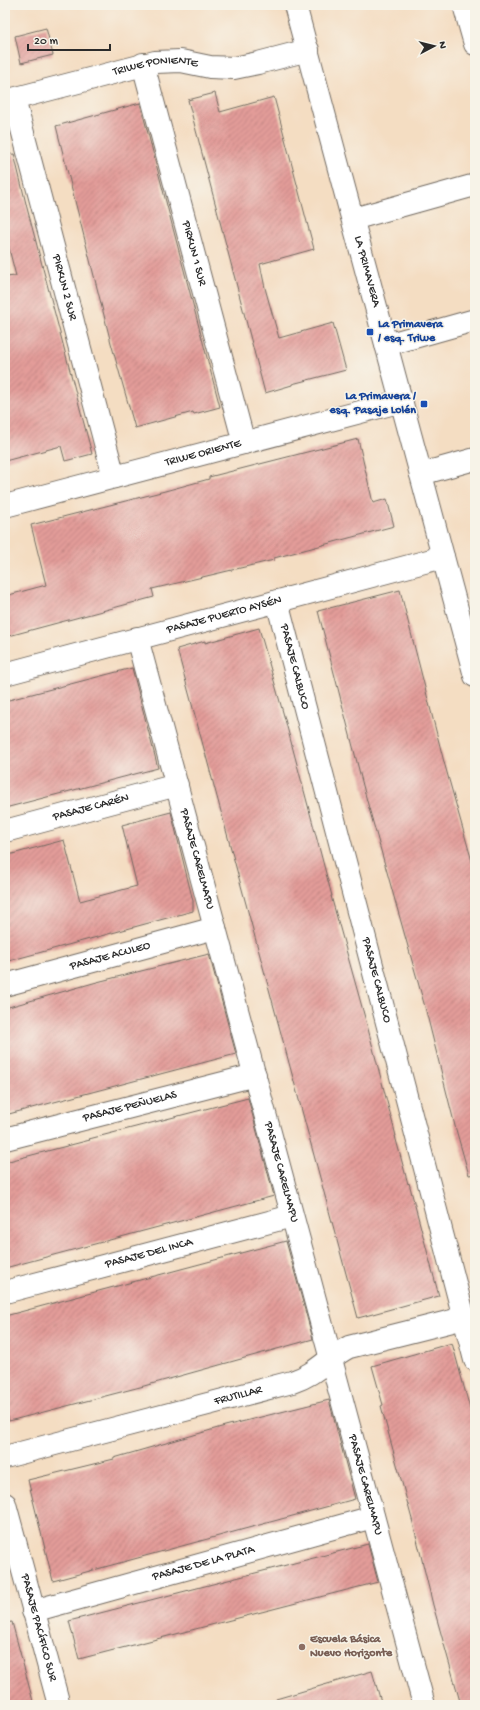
<svg xmlns="http://www.w3.org/2000/svg" width="480" height="1710" viewBox="0 0 480 1710" font-family="'Gochi Hand',sans-serif">
<style>
.building{fill:url(#building-hatch)}
.lines{fill:none;stroke-linecap:round;stroke-linejoin:round}
.minor-casing{stroke:#716960;stroke-width:24}
.minor{stroke:#fff;stroke-width:22}
.transit-dot{fill:#1a4fb4;stroke:#f7f3e8;stroke-width:1.5}
.education-dot{fill:#8d6e63;stroke:#f7f3e8;stroke-width:1.5}
.labels{text-anchor:middle;dominant-baseline:central;stroke-width:3;stroke-linejoin:round;paint-order:stroke}
.street-label{font-size:12px;fill:#2b2b2b;stroke:#f7f3e8}
.transit-label{font-size:12px;font-weight:bold;fill:#164399;stroke:#f7f3e8;text-anchor:start}
.education-label{font-size:12px;font-weight:bold;fill:#785e54;stroke:#f7f3e8;text-anchor:start}
</style>
<defs>
<pattern id="building-hatch" width="6" height="6" patternUnits="userSpaceOnUse"><rect width="6" height="6" fill="#e39c99"/><path d="M-1 1l2-2M0 6l6-6M5 7l2-2" fill="none" stroke="#b87f7d"/></pattern>
</defs>
<rect width="100%" height="100%" fill="#f7f3e8"/>
<filter id="ink" filterUnits="userSpaceOnUse"><feTurbulence type="fractalNoise" baseFrequency=".025" numOctaves="2"/><feDisplacementMap in="SourceGraphic" scale="8" xChannelSelector="R" yChannelSelector="G"/><feConvolveMatrix kernelMatrix="1 2 1 2 8 2 1 2 1" color-interpolation-filters="sRGB"/></filter>
<filter id="wash" filterUnits="userSpaceOnUse"><feTurbulence type="fractalNoise" baseFrequency=".012" numOctaves="4" result="noise"/><feDisplacementMap in="SourceGraphic" scale="16" xChannelSelector="R" yChannelSelector="G"/><feGaussianBlur stdDeviation="0.9" result="paint"/><feColorMatrix in="noise" values="0 0 0 0 0 0 0 0 0 0 0 0 0 0 0 0 0 1.4 0 .05"/><feComposite in="paint" operator="in"/></filter>
<g filter="url(#wash)">
<rect width="100%" height="100%" fill="#f4ddc2"/>
<g id="blocks">
<path class="building" d="M46,28L53,55L21,63L15,36Z
M215,93L220,112L274,97L314,249L260,264L265,288L279,338L333,323L346,370L292,384V385L265,393L188,100Z
M140,103L220,407L194,414L193,412L135,428L111,343L56,126Z
M14,154L27,208L92,454L65,461L61,446L5,461V277L16,276L5,233V155Z
M358,439L373,503L387,499L394,526L274,558V560L152,589L154,597L5,637V596L46,585L31,525L165,491L209,479V477Z
M400,590L444,762L475,872V1174L469,1175L455,1126L425,1007L367,801L318,611Z
M259,628L286,723L332,896H331L367,1025L396,1136H395L408,1184L409,1183L439,1296L358,1318L177,649L205,641V643Z
M132,668L158,768L5,808V701Z
M171,812L193,901V911L5,962V856L64,840L80,901L137,886L122,825Z
M209,954L236,1054L5,1115V1008L97,982Z
M248,1098L274,1196L5,1268V1162L90,1140L89,1139Z
M286,1241L313,1339L144,1386L9,1421L5,1406V1316Z
M452,1343L475,1427V1705H461L433,1605L413,1523L381,1406L383,1405L372,1366Z
M329,1400L355,1499L53,1581L28,1480L114,1459V1458L225,1426Z
M368,1544L378,1582L79,1659L69,1621Z
M12,1622L34,1705H5V1623Z
M372,1671L382,1705H277L276,1699Z"/>
</g>
</g>
<g filter="url(#ink)">
<use href="#blocks" fill-opacity="0" stroke="#716960" stroke-width="1"/>
<g class="lines">
<g class="minor-casing">
<g id="minor">
<path id="s1" d="M295,5L475,676"/>
<path d="M464,5L475,44"/>
<path id="s2" d="M143,64L244,443"/>
<path id="s3" d="M14,99L114,477"/>
<path id="s4" d="M5,101L155,62L181,61L210,67L234,68L258,63L308,50"/>
<path d="M353,219L475,185"/>
<path d="M386,345L475,320"/>
<path d="M421,474L475,459"/>
<path id="s5" d="M5,506L402,401"/>
<path id="s6" d="M277,601L475,1360"/>
<path id="s7" d="M137,638L424,1705"/>
<path id="s8" d="M5,674L443,557"/>
<path id="s9" d="M5,831L177,785"/>
<path id="s10" d="M5,985L215,928"/>
<path id="s11" d="M5,1139L255,1075"/>
<path id="s12" d="M5,1292L292,1216"/>
<path id="s13" d="M5,1457L292,1382C317,1374 327,1358 349,1347L464,1318"/>
<path id="s14" d="M5,1504L59,1705"/>
<path id="s15" d="M33,1611L373,1517"/>
</g>
</g>
<use href="#minor" class="minor"/>
</g>
</g>
<g class="transit-dot">
<rect x="366" y="328" width="8" height="8" rx="2"/>
<rect x="420" y="400" width="8" height="8" rx="2"/>
</g>
<circle class="education-dot" cx="302" cy="1647" r="4"/>
<g class="labels">
<g class="street-label">
<text stroke="none"><textPath href="#s4" startOffset="155">TRIWE PONIENTE</textPath></text>
<text stroke="none"><textPath href="#s2" startOffset="196">PIRKUN 1 SUR</textPath></text>
<text stroke="none"><textPath href="#s1" startOffset="276">LA PRIMAVERA</textPath></text>
<text stroke="none"><textPath href="#s3" startOffset="195">PIRKUN 2 SUR</textPath></text>
<text stroke="none"><textPath href="#s5" startOffset="205">TRIWE ORIENTE</textPath></text>
<text stroke="none"><textPath href="#s8" startOffset="227">PASAJE PUERTO AYSÉN</textPath></text>
<text stroke="none"><textPath href="#s6" startOffset="68">PASAJE CALBUCO</textPath></text>
<text stroke="none"><textPath href="#s9" startOffset="89">PASAJE CARÉN</textPath></text>
<text stroke="none"><textPath href="#s7" startOffset="229">PASAJE CARELMAPU</textPath></text>
<text stroke="none"><textPath href="#s10" startOffset="109">PASAJE ACULEO</textPath></text>
<text stroke="none"><textPath href="#s6" startOffset="392">PASAJE CALBUCO</textPath></text>
<text stroke="none"><textPath href="#s11" startOffset="129">PASAJE PEÑUELAS</textPath></text>
<text stroke="none"><textPath href="#s7" startOffset="553">PASAJE CARELMAPU</textPath></text>
<text stroke="none"><textPath href="#s12" startOffset="149">PASAJE DEL INCA</textPath></text>
<text stroke="none"><textPath href="#s13" startOffset="241">FRUTILLAR</textPath></text>
<text stroke="none"><textPath href="#s7" startOffset="877">PASAJE CARELMAPU</textPath></text>
<text stroke="none"><textPath href="#s15" startOffset="177">PASAJE DE LA PLATA</textPath></text>
<text stroke="none"><textPath href="#s14" startOffset="128">PASAJE PACÍFICO SUR</textPath></text>
</g>
<g class="transit-label">
<text x="378" y="325">La Primavera<tspan x="378" dy="14">/ esq. Triwe</tspan></text>
<text x="416" y="397" text-anchor="end">La Primavera /<tspan x="416" dy="14">esq. Pasaje Lolén</tspan></text>
</g>
<g class="education-label">
<text x="310" y="1640">Escuela Básica<tspan x="310" dy="14">Nuevo Horizonte</tspan></text>
</g>
</g>
<rect width="480" height="1710" fill="none" stroke="#f7f3e8" stroke-width="20"/>
<g transform="translate(434 46) rotate(83)" stroke="#f7f3e8" stroke-width="3" paint-order="stroke">
<path d="M0-3L7 15L0 10L-7 15Z" fill="#2b2b2b"/>
<text y="-6" font-size="11" font-weight="bold" text-anchor="middle" fill="#2b2b2b">N</text>
</g>
<path d="M28 44v6h82v-6" fill="none" stroke="#2b2b2b" stroke-width="2"/>
<text x="34" y="44" font-size="12" fill="#2b2b2b" stroke="#f7f3e8" stroke-width="3" paint-order="stroke">20 m</text>
</svg>
